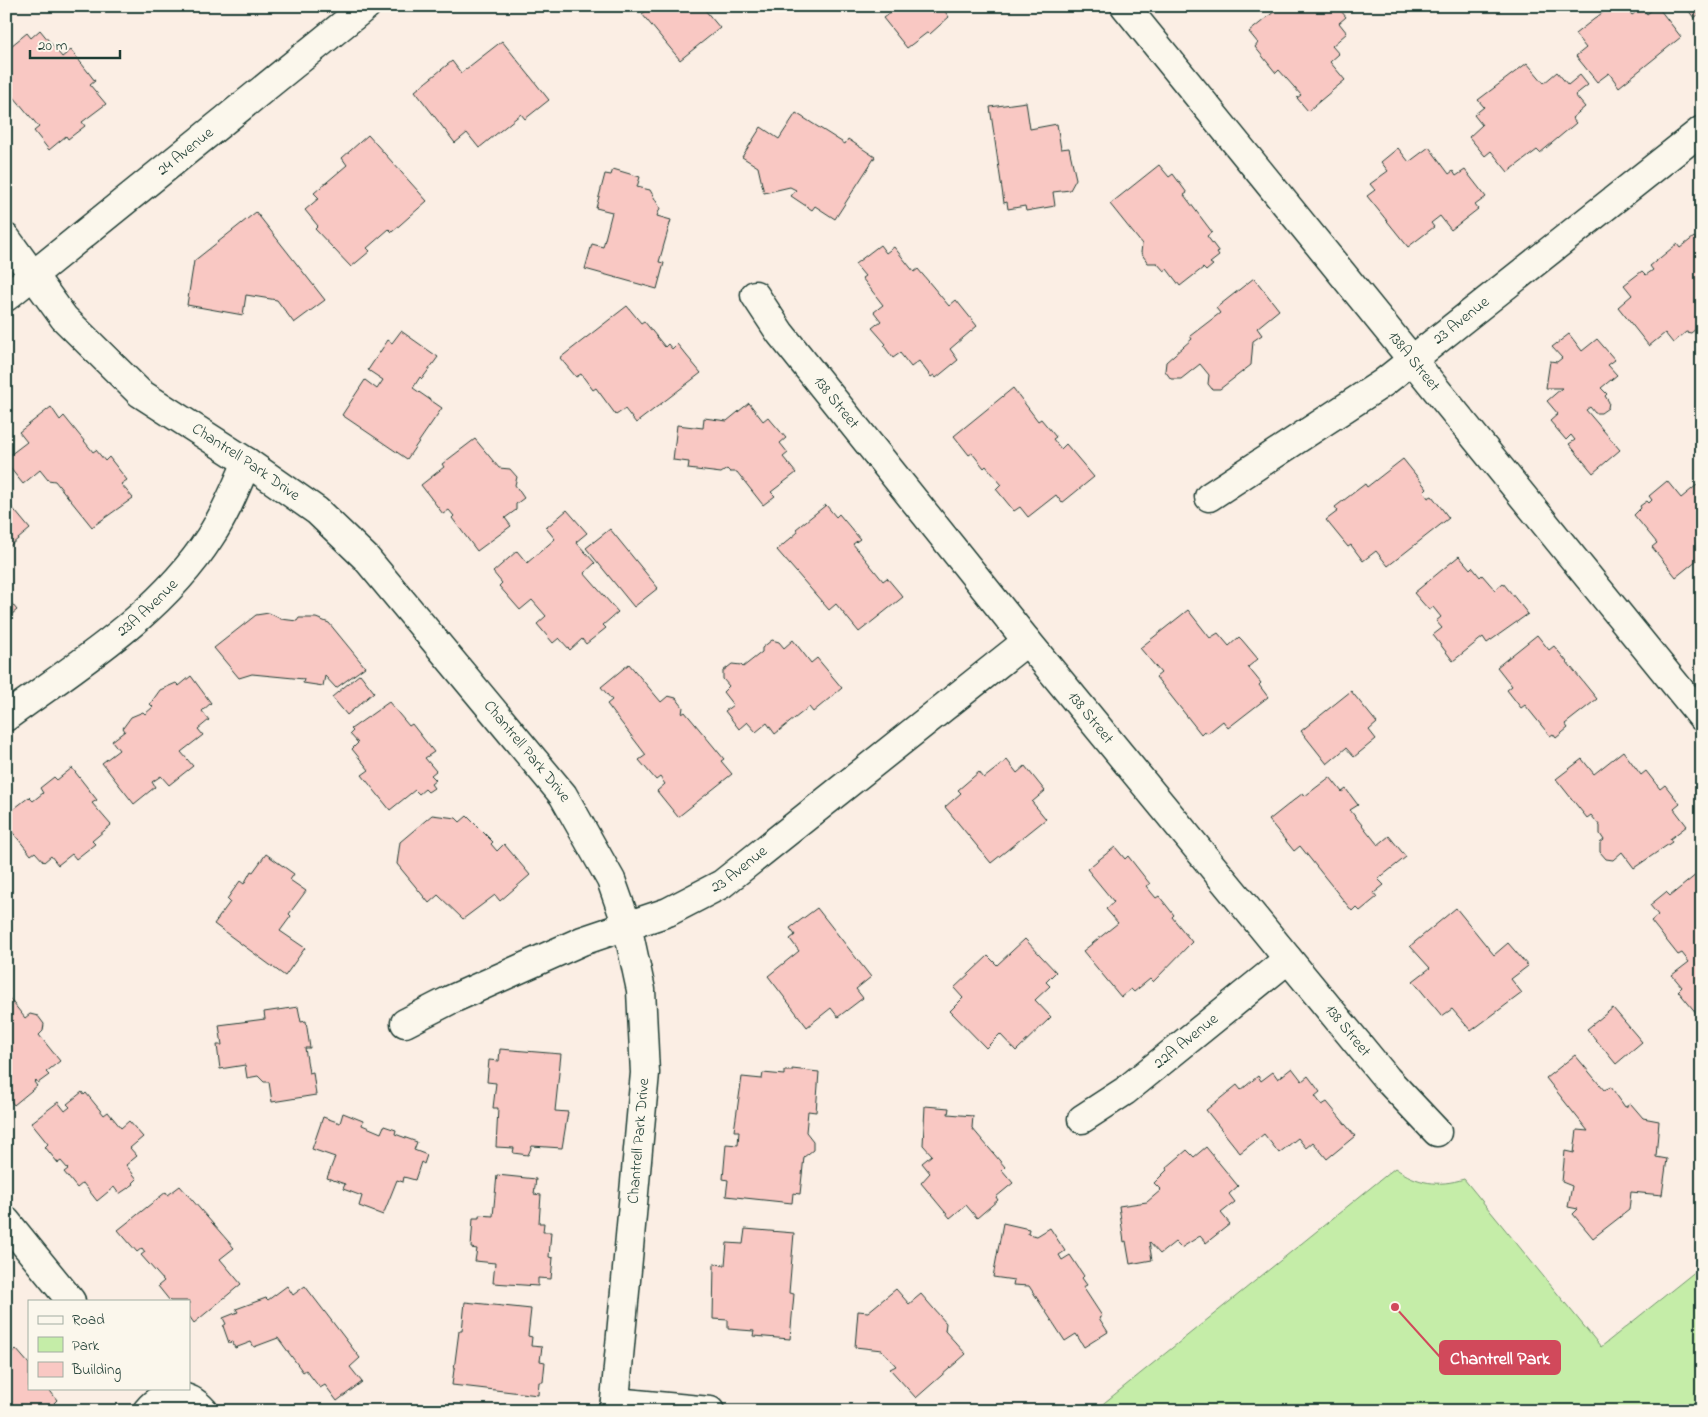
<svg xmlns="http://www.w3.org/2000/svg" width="1708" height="1417" viewBox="0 0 1708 1417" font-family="'Indie Flower',sans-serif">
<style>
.green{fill:#c5eda8;stroke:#72956e}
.building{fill:#f9c8c3;stroke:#1f3d34}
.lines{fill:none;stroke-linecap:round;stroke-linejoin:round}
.minor-casing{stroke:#1f3d34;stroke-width:31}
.secondary-casing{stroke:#1f3d34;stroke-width:31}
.minor{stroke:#fbf7ec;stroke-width:28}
.secondary{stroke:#fbf7ec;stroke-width:28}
.labels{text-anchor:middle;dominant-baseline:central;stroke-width:4.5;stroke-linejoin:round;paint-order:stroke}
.street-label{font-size:16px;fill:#1f3d34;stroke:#fbf7ec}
.leader{fill:none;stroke:#d1495b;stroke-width:2}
.callout-dot{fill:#d1495b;stroke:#fbf7ec;stroke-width:2}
.callout{fill:#d1495b;stroke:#d1495b;stroke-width:2}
.callout-label{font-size:18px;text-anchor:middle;font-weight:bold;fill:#fff}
</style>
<rect width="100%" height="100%" fill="#fbeee4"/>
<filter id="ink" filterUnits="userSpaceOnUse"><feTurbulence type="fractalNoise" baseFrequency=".02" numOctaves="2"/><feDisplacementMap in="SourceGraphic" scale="10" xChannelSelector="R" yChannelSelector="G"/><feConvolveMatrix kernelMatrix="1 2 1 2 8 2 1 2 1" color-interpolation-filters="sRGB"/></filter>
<g filter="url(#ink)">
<path class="green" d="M1395,1168C1418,1184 1438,1187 1464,1179L1601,1347L1702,1266V1411H1094Z"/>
<path class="building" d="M652,6H709L705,10L720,28L680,60L642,14Z
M885,6H954V10L943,9L949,17L930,34L928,32L907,48L883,18L891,12Z
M1281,6H1337L1346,17L1339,23L1347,33L1332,46L1339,54L1330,62L1345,80L1308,111L1297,98L1301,95L1279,70L1276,73L1255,47L1258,43L1249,32Z
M1611,6H1625L1632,15L1642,8L1647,14L1657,6L1681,37L1619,87L1609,73L1597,82L1576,56L1586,48L1575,34Z
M1685,6H1702V12L1694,18Z
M40,30L62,57L71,50L95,81L90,85L106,104L82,122L85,126L68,139L66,136L49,150L34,131L39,127L14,97L6,103V50L27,33L31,38Z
M502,41L549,100L525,119L521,114L479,148L467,133L455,143L415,91L452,61L461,73Z
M1527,63L1544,83L1557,72L1568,85L1580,75L1588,85L1575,95L1585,107L1572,118L1576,123L1540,153L1537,150L1508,172L1491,151L1485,156L1469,137L1482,125L1474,115L1484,107L1478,100Z
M1026,102L1030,129L1057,124L1061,149L1069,148L1076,179L1070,190L1053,192L1055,206L1026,211L1025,206L1008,209L1007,202L1004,203L990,107Z
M796,113L845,144L848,139L875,157L835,219L815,206L812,210L791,196L796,190L790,187L764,193L758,167L742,157L761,127L779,139Z
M368,135L427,201L392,232L389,229L367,248L370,251L351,267L315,229L318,226L305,210L319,198L314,193L347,165L342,158Z
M1429,147L1449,174L1453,171L1456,176L1465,170L1486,197L1475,205L1478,209L1451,230L1440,216L1431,223L1434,227L1408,247L1367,196L1375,190L1370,184L1388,171L1381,162L1398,148L1409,162Z
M1159,165L1169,177L1173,174L1187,193L1184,195L1212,232L1207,236L1219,252L1217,253L1219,256L1210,263L1213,265L1206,271L1203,268L1180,286L1167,269L1164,271L1157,263H1148L1141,253L1142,244L1110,204Z
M613,169L640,177L637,187L650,190L660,208L657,216L671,220L659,262L664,263L657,289L585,269L592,244L603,247L612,212L596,208L605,174L611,175Z
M256,212L325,300L294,323L277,300L246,295L243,315L187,305L194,261Z
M1694,237L1702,246V324L1691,333L1686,332L1673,343L1665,333L1649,346L1618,307L1632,295L1624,285L1642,271L1646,275L1653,270L1650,266L1677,244L1680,248Z
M880,245L886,253L894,247L914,272L918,269L949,306L956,300L977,326L950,349L958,360L936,378L934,375L931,377L919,361L911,367L900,353L893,358L884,346L886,344L872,328L881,321L874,312L883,305L862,278L865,276L855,264Z
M1254,278L1279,310L1257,328L1262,335L1253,341L1251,365L1220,389H1212L1208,384L1209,375L1200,364L1181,379H1171L1165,371L1166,362L1192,339L1190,336L1220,313L1216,308Z
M627,306L641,323L644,321L665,347L668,344L672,349L677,344L701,373L636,423L625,409L616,415L596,388L593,390L581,374L576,377L560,358Z
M401,331L438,357L422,379L420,377L413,388L442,408L407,459L342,415L365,380L377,389L383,380L368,370L388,340L392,343Z
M1569,334L1582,351L1597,339L1615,360L1608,365L1617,375L1601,388L1607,394L1605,396L1609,402L1608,408L1601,413H1595L1590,407L1586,410L1620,450L1593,473L1569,444L1575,440L1571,435L1566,440L1550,421L1558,414L1547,401L1562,388H1546L1550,361L1557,362L1562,358L1552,347Z
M1013,388L1038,421L1041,419L1056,437L1053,439L1061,449L1066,444L1094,477L1062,503L1056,495L1028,517L1020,507L1014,511L996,489L1001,484L986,466L984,468L972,453L969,455L954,436Z
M749,403L763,421L768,417L786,438L780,443L788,453L783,457L796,473L771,492L775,496L763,505L737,472H730L727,469L721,473L688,469L689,462L673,460L677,425L703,428L704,418L727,421Z
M51,407L60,420L64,416L93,452L96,450L105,461L109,457L127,480L121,484L133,498L92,527L55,481L48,480L40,470L23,484L6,463V458L27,442L19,432Z
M475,439L499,468L510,469L517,477L515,485L524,498L516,504V510L505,518L511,526L477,551L452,518L454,516L449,510L443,514L421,485L444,467L442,464Z
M1403,459L1427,489L1424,492L1428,498L1432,496L1449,518L1388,566L1376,551L1363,561L1351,545L1348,547L1326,520L1338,511L1335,507L1365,484L1367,487Z
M1667,481L1681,498L1697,485L1702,491V556L1676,577L1652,547L1657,543L1634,515L1641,508L1640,506L1647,501L1649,503L1652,500L1649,496Z
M6,500L30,529L6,549Z
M826,505L836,517L839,514L860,539L853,544L883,581L887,578L903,597L859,632L836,604L829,610L777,550L798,532L796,529Z
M567,510L587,533L576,542L595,563L584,573L618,612L603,625L606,628L586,644L582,639L570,650L559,638L553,643L537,624L546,616L532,600L520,610L499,586L502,583L493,572L517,551L527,563L555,539L546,528Z
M610,529L658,588L634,607L586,548Z
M1459,556L1470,569L1472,567L1480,577L1482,575L1495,590L1503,583L1528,614L1487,643L1483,637L1453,661L1433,635L1442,628L1436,621L1441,617L1433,607L1429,610L1414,593Z
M6,589L11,595L8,599L17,610L6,619Z
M1188,610L1210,638L1218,633L1229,646L1239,637L1242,640L1258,659L1248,667L1261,683L1259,685L1268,697L1228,728L1223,721L1208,733L1204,731L1201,734L1156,677L1161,673L1140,648Z
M269,613L281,619L297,621L299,618H316L329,623L365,667L336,688L325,676L323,686L303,683L304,679L252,674L239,678L214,648L256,615Z
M1537,635L1549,650L1554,646L1597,699L1565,724L1568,728L1556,738L1553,734L1550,736L1525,705L1521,708L1507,690L1512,686L1497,667Z
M772,640L779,642L784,648L793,640L811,663L817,658L842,688L813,712L809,707L775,734L767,723L756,732L747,722L739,729L725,711L733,705L723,692L729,686L723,679V671L732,664L741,665L743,667L762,652V648Z
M629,664L661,702L668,696L676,698L683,707L682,714L685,712L724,759L721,761L732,774L678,817L657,791L665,784L660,777L656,780L639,760L646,755L607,704L612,700L601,687Z
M360,674L374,692L347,715L332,697Z
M191,676L211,703L202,711L209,720L198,729L203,735L181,752L193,766L169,785L161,776L152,782L155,787L134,804L102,763L119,750L112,741L125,731L123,728L131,717L143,712L145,714L153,707L150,704L160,690L176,683L179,686Z
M1351,691L1377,723L1369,730L1376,739L1354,757L1346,748L1327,764L1301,731Z
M389,702L409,726L412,724L434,752L425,758L436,771L431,775L436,780L431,784L434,788L428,792L425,789L419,794L415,790L390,810L362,775L369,770L352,749L358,743L350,734L353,731L351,729Z
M1623,751L1641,775L1646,771L1660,789L1665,785L1680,804L1674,809L1687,826L1670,839L1672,842L1634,868L1622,852L1613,860L1606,859L1600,852V843L1604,840L1600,834V826L1591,815L1587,818L1556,779L1582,759L1594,774Z
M1007,760L1017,773L1025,766L1045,791L1032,802L1046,819L991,863L945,807L961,793L958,790L979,772L984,778Z
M72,768L97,800L92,803L111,825L92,841L95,844L76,859L72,854L58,865L51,856L44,862L35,852L31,855L6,824V815L29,797L33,801L43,793L40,788L54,777L57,780Z
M1330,777L1342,792L1346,789L1358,805L1350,810L1378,845L1389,836L1406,857L1378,879L1384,885L1374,893L1377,897L1360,911L1356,907L1352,911L1300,846L1294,851L1269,820L1303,793L1305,796Z
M432,815L456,818L460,822L467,816L493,842L491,844L497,851L504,844L530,875L500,901L495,895L463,919L438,895L429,903L397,864L400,842Z
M1115,847L1125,859L1128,856L1150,884L1146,886L1156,898L1159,896L1174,915L1172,917L1192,942L1153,982L1150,979L1134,992L1131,989L1121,997L1083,951L1118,923L1106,909L1114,902L1087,869Z
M266,854L294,874L290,880L306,891L289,914L291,916L280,931L305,948L285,976L214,924L230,902L227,899L240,881L244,884L251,871L253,872Z
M1697,874L1702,879V1020L1678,991L1682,987L1672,975L1689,962L1682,953L1678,955L1651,921L1658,915L1650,905L1666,892L1670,896Z
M817,908L871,977L856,989L863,998L838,1017L831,1008L807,1027L768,976L799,951L790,939L795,935L790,928Z
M1456,908L1494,955L1508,943L1528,966L1511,979L1522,993L1471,1031L1452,1009L1442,1016L1413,981L1430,968L1410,946Z
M1025,939L1056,972L1046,982L1050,986L1035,1000L1051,1017L1016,1051L1000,1034L986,1048L950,1011L963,998L954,988L988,956L997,965Z
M6,994L25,1018L30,1014L38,1016L44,1024L43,1031L39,1035L60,1061L46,1072L49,1075L38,1083L36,1080L34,1082L37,1086L14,1105L6,1095Z
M298,1007L301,1022L306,1021L310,1048H305L309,1073L313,1072L316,1095L272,1102L269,1082H264L258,1076L247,1078L245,1065L220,1069L217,1045H222L219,1025L265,1019L264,1012Z
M1613,1008L1642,1042L1616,1064L1587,1029Z
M500,1049L561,1054L555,1111L568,1112L562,1148L532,1146L528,1155L513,1153L514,1148L496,1147L498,1108H493L496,1083L487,1082L489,1060L499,1061Z
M1575,1055L1604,1090L1611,1087L1625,1107L1631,1104L1643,1118L1659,1121L1656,1157L1667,1159L1662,1195L1631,1192L1629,1210L1593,1238L1573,1214L1578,1209L1568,1207L1572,1186L1562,1182L1565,1151L1574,1153L1577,1130L1588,1131L1546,1078Z
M1292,1068L1302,1081L1308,1076L1320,1092L1315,1096L1322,1105L1327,1102L1355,1136L1327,1159L1313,1142L1306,1148L1298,1138L1279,1153L1264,1134L1240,1153L1206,1110L1237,1085L1241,1090L1258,1076L1261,1081L1273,1072L1278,1079Z
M792,1069L819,1072L816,1112L808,1111L806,1132L813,1141V1150L804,1157L800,1194L793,1193L792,1203L726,1196L728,1180L723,1179L726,1144L738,1145L739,1131H734L742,1077L762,1079L763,1073L784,1075V1071H792Z
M82,1092L84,1095L86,1093L104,1115L108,1112L121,1128L129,1121L143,1137L130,1148L137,1156L126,1165L137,1179L133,1183L134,1184L119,1194L114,1187L97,1201L83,1183L77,1188L64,1172L68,1169L61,1161L58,1163L45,1147L48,1144L31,1123L58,1102L65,1111L70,1107L67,1104Z
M925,1106L949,1108L948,1114L973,1116L972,1128L1005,1167L1002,1170L1013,1183L996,1197L998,1200L977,1218L966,1205L950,1218L921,1183L930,1173L922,1163L932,1155L923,1145Z
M343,1113L363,1121L362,1125L381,1133L384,1126L396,1130L395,1134L417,1142L414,1150L427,1155L424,1164L421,1162L415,1180L404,1177L403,1182L397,1180L383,1215L359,1206L362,1196L343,1189L345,1184L327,1178L335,1157L312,1149L323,1117L340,1123Z
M1206,1147L1238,1186L1229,1194L1235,1202L1221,1213L1230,1224L1206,1243L1200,1236L1181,1248L1175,1242L1160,1254L1149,1242L1152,1260L1130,1264L1126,1241L1124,1242L1119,1206L1147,1202L1161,1190L1154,1183L1167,1170L1166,1168L1187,1150L1194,1157Z
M497,1175L536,1179L534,1194L541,1195L539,1223H544L543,1232H551L549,1257L553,1258L551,1279L538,1278V1286L493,1283L495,1263L475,1261L477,1249L471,1248L473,1218H479V1215L493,1216Z
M180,1186L234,1248L220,1259L241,1284L194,1323L189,1316V1301H170L158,1286L164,1281L141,1255L145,1252L142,1248L137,1252L118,1230L166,1192L168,1195Z
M1003,1223L1029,1229L1028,1234L1037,1236L1050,1228L1065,1251L1059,1255L1062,1260L1070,1255L1084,1276L1082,1278L1087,1285L1083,1287L1102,1316L1099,1318L1108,1332L1084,1347L1076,1334L1065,1341L1029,1286L1013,1285L1014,1280L993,1277Z
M745,1229L794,1233L789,1293L794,1294L790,1339L753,1336L754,1331L728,1329V1320L713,1319L714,1264L725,1265L727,1243L743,1244Z
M287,1286L293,1295L305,1286L360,1358L350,1367L362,1382L337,1401L325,1385L320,1388L306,1370L303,1372L278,1338L254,1347L251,1342L235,1348L232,1342L229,1343L223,1326L226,1324L223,1318L238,1312L236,1309L266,1298L268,1300Z
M896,1289L909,1304L921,1294L946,1323L945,1331L966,1354L916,1398L890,1369L896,1366L882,1350L855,1347L858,1311L868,1312Z
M465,1302L531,1309L528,1336L532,1337L531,1346L542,1347L540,1361L545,1362L543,1382H539L538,1395L452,1385L459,1331H462Z
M16,1349L29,1364V1388H48L57,1400L54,1403L60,1411H6V1357Z"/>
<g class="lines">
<g class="minor-casing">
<g id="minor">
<path id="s1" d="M1125,6L1702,717"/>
<path id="s2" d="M6,238L64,318L140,393L247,462L317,511L366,558L563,795L611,880L627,925L641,990L645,1073L614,1411"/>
<path id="s3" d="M755,295L780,333L1027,641L1387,1079L1437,1132"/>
<path id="s4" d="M1209,497L1383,383L1702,130"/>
<path id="s5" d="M6,717C78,664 161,614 210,537C226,513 236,487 247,462"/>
<path id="s6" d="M405,1023L450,1000L582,941L668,912L722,884L1027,641"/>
<path id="s7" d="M1082,1119L1125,1091L1288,959"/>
<path d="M6,1221L71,1301"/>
<path d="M615,1402L710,1411"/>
<path d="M147,1411C163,1391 188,1392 204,1411"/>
</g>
</g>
<g class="secondary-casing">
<g id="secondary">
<path id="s8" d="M6,297L366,6"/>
</g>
</g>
<use href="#minor" class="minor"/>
<use href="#secondary" class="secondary"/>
</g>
</g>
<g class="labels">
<g class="street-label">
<text stroke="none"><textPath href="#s8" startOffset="231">24 Avenue</textPath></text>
<text stroke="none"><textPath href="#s4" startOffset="308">23 Avenue</textPath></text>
<text stroke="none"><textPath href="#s1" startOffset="458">138A Street</textPath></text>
<text stroke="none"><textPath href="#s3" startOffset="135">138 Street</textPath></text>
<text stroke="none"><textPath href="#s2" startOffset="332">Chantrell Park Drive</textPath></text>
<text stroke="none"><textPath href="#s5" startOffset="179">23A Avenue</textPath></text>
<text stroke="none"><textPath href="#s3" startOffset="540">138 Street</textPath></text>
<text stroke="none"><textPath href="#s2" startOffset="738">Chantrell Park Drive</textPath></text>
<text stroke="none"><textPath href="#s6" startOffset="369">23 Avenue</textPath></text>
<text stroke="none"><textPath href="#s3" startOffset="945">138 Street</textPath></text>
<text stroke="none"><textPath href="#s7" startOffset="130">22A Avenue</textPath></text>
<text transform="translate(639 1141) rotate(-85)">Chantrell Park Drive</text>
</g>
</g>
<path class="leader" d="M1395 1307L1440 1357"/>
<circle class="callout-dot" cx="1395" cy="1307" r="5"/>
<rect class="callout" x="1440" y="1341" width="120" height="33" rx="5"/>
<g class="callout-label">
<text x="1500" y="1364">Chantrell Park</text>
</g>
<rect width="1708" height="1417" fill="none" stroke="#fbf7ec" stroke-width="25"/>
<rect x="12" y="12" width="1683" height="1392" fill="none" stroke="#1f3d34" stroke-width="2" filter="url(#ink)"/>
<rect x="28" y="1300" width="162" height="90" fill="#fbf7ec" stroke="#a3ada2"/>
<rect x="38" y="1316" width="25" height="8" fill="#fbf7ec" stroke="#a3ada2"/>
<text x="72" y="1324" font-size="15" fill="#1f3d34">Road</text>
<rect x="38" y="1337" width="25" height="15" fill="#c5eda8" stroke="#a3ada2"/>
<text x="72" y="1350" font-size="15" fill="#1f3d34">Park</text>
<rect x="38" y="1362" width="25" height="15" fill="#f9c8c3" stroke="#a3ada2"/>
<text x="72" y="1374" font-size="15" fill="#1f3d34">Building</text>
<path d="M30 50v8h90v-8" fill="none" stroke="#1f3d34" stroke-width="2.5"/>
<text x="38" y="50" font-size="15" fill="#1f3d34" stroke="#fbf7ec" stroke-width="4" paint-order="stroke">20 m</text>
</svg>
